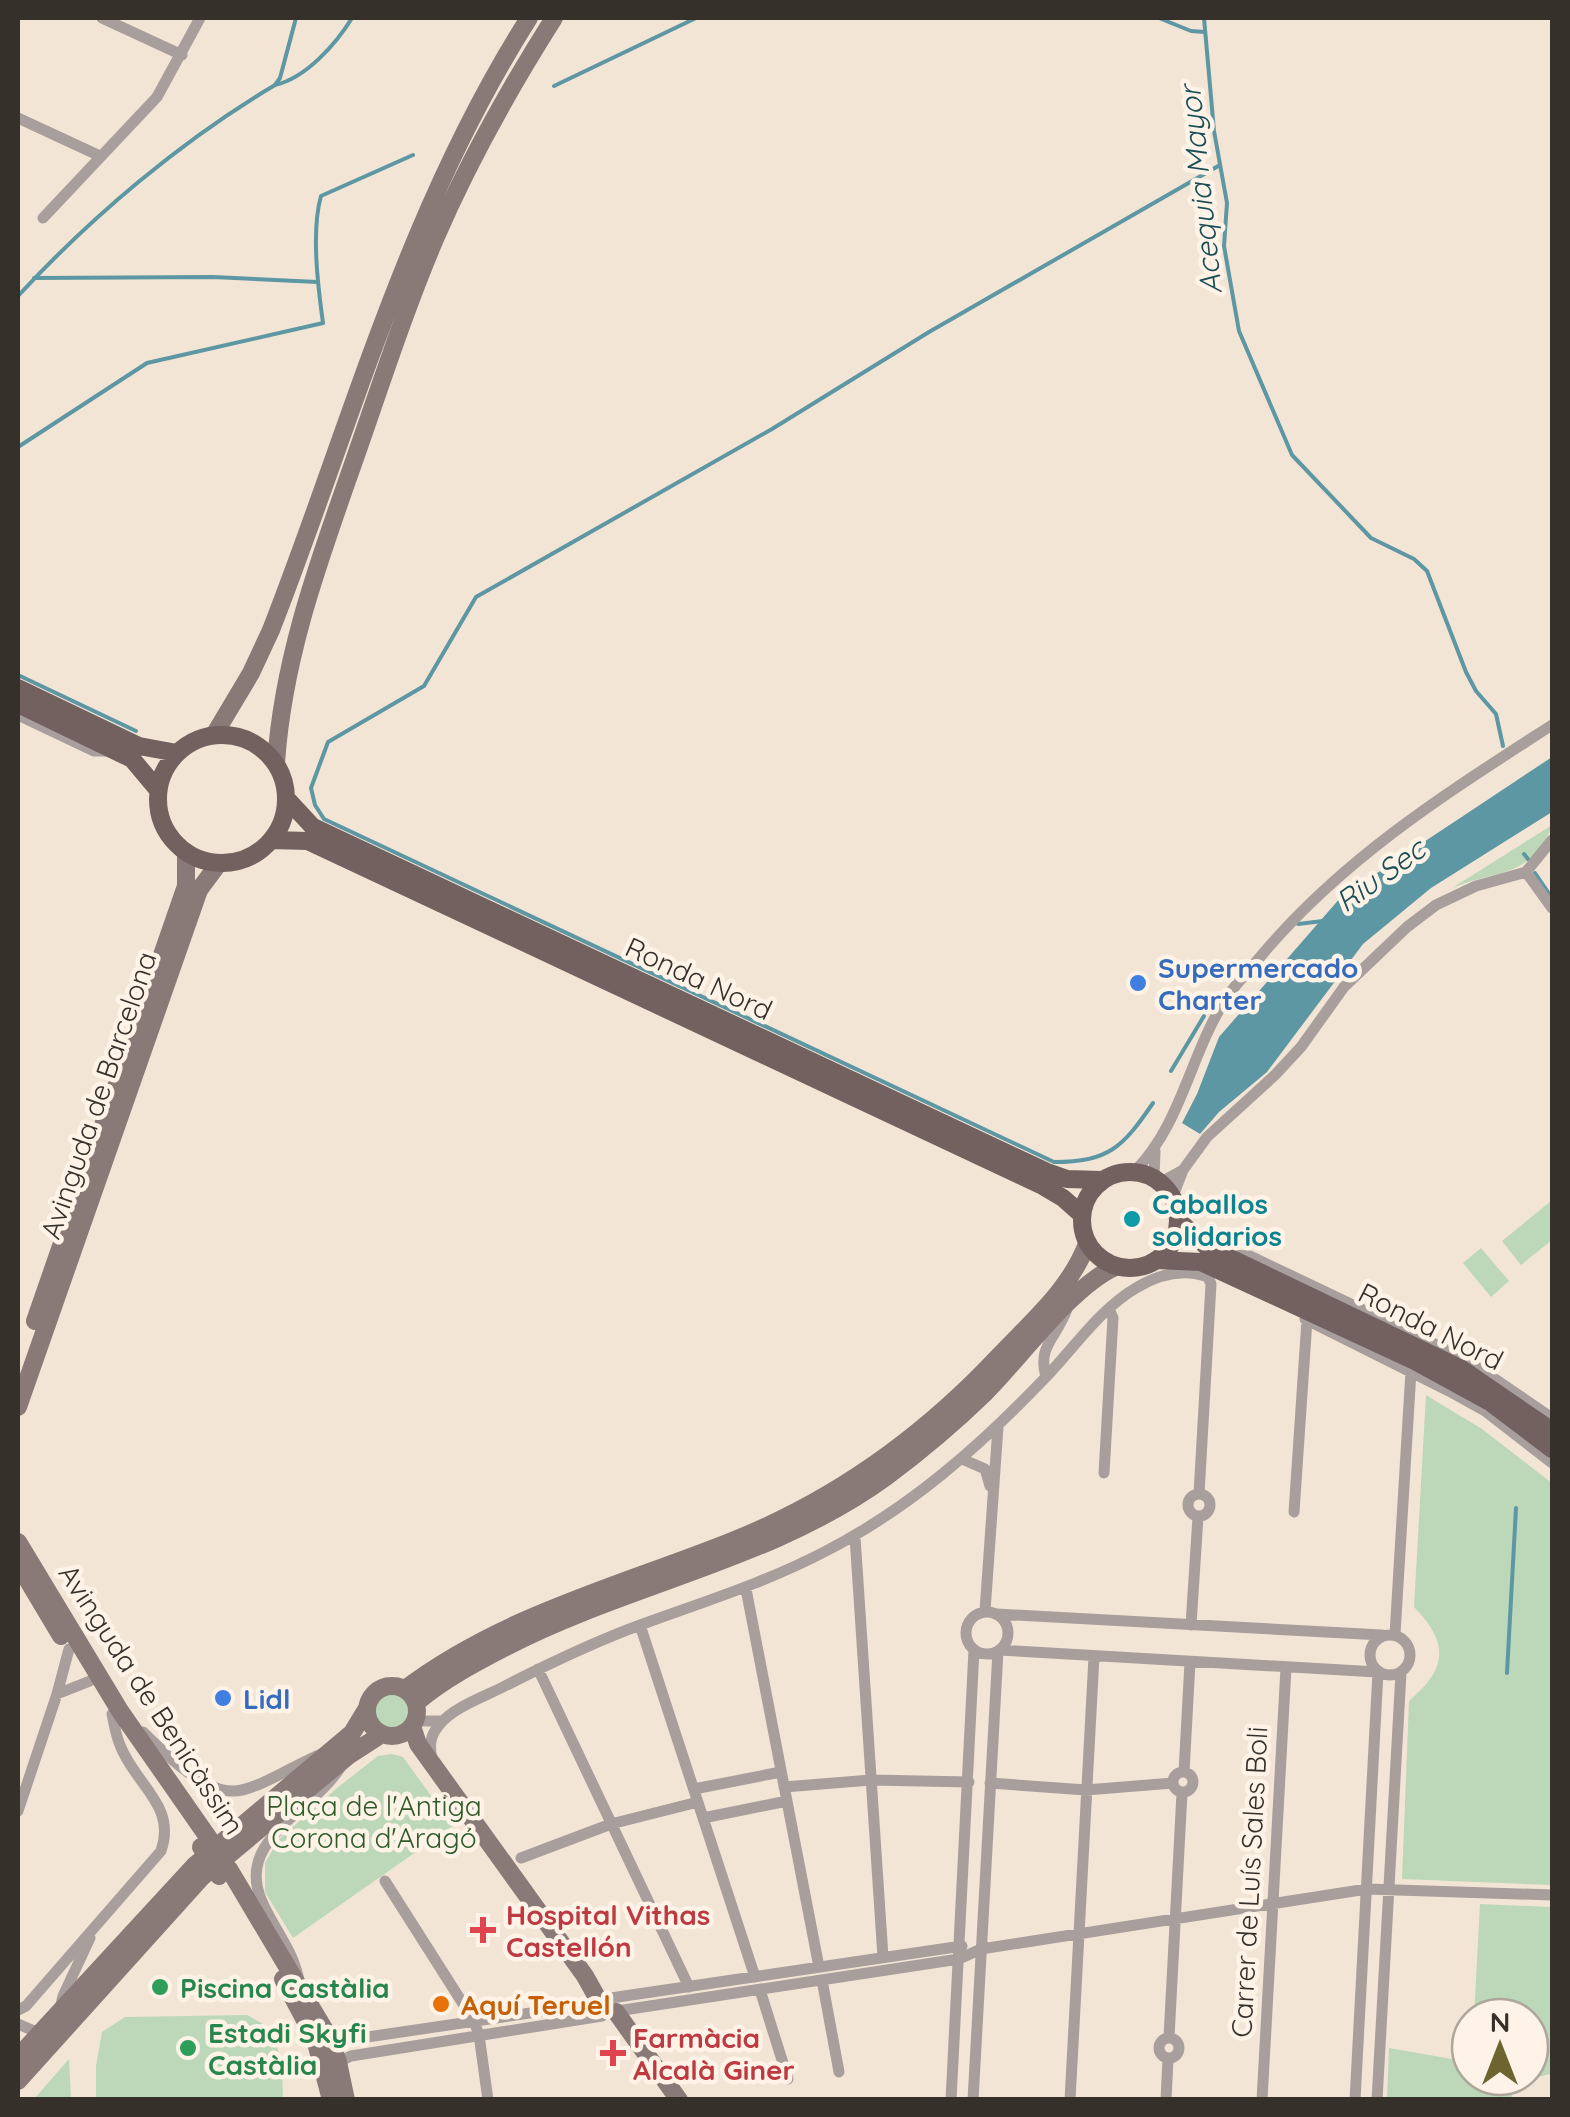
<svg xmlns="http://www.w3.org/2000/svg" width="1570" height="2117" viewBox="0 0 1570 2117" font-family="Quicksand,sans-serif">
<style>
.green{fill:#bcd8b8}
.water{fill:#5d97a3}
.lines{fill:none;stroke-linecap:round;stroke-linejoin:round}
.stream{stroke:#5d97a3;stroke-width:4}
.street{stroke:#a89e9c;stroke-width:11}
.secondary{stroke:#897a78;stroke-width:18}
.primary{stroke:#72615f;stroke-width:18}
.secondary-bridge{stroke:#897a78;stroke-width:18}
.shop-dot{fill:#3f7fe0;stroke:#fef3e6;stroke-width:4}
.culture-dot{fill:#0f9aa8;stroke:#fef3e6;stroke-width:4}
.health-dot{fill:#e0444e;stroke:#fef3e6;stroke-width:4}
.leisure-dot{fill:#2e9e5b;stroke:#fef3e6;stroke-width:4}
.food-dot{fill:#e8710a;stroke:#fef3e6;stroke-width:4}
.labels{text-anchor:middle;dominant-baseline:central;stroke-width:9;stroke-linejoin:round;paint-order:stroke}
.shop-label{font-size:28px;font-weight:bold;fill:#366cbe;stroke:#fef3e6;text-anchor:start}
.street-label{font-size:28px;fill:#35302a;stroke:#fef3e6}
.culture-label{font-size:28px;font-weight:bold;fill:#0d838f;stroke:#fef3e6;text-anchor:start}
.park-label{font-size:28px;fill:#2e5c2a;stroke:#fef3e6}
.health-label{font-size:28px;font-weight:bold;fill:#be3a42;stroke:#fef3e6;text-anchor:start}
.leisure-label{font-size:28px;font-weight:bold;fill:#27864d;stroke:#fef3e6;text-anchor:start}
.food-label{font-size:28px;font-weight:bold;fill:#c56008;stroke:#fef3e6;text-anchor:start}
.water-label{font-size:30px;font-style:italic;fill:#194d57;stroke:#fef3e6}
</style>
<rect width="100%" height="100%" fill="#f3e5d5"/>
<path class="green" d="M1552,825C1534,877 1496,870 1452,888Z
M1551,1201L1552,1240L1521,1265L1502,1241Z
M1481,1248L1509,1281L1491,1297L1463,1263Z
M1426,1395L1482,1429L1552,1483V1885L1402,1879L1409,1701C1448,1668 1449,1643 1414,1607Z
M374 1711a18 18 0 1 1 36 0a18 18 0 1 1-36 0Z
M392,1754L403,1757L453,1826L293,1938L265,1892V1863L279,1839L337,1788L378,1756Z
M1480,1904L1552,1907V2074C1536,2076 1518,2084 1510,2099H1387L1389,2048L1452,2059L1470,2029V2077H1530V2017H1474Z
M247,2015L272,2029L282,2065L283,2099H96V2066L102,2032L125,2017Z
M69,2059L71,2099H34Z"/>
<path class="water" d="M1552,757V812L1431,888L1363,944L1267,1072L1219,1112L1200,1134L1182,1123L1197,1094L1219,1037L1341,897Z"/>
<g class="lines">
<path class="stream" d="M1159,18L1191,31L1205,32
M1204,18L1214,131L1227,203L1224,246L1239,331L1292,455L1371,538L1414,559L1427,571L1466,672L1476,691L1496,714L1503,746
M275,85C306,78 336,44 352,18
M554,86L696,18
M34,278L213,277L317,282
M18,296C91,217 182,140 275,85L280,78L296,18
M18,447L147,363L323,323C318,287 311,231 321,196L413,155
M18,675L136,731
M1524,854L1528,859
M1535,873L1552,898
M1298,924L1323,921
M1171,1071L1204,1016
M1153,1103C1123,1147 1109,1162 1054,1162L324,819L315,805L311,788L328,742L424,686L476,597L772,429L929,332L1220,165
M1507,1673L1516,1508"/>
<path class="street" d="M102,18L182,55
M18,118L100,156
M43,218L157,97L200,18
M18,715L94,751H110
M1526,872L1552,908
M1135,1171C1183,1122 1190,1053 1227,997C1238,981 1253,966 1266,950C1349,854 1447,793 1552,725
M1154,1177L1155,1151
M1161,1182L1183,1170
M1173,1196L1183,1170L1207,1137L1275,1075L1301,1047L1344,987L1407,927L1436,905L1476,886L1526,872L1552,840
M1233,1255L1250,1256L1464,1358L1552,1418
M1305,1319L1449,1391L1485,1411L1552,1463
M1046,1377C1037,1345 1057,1338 1067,1309
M962,1459L985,1469L990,1486
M1104,1473L1113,1318L1109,1309
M1188 1505a11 11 0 1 1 22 0a11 11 0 1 1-22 0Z
M1294,1512L1307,1320
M855,1537L883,1957
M746,1589L819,1967
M985,1611L998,1427
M966 1633a21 21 0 1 1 42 0a21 21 0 1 1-42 0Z
M997,1614L1382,1635
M640,1625L755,1977
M1191,1625L1198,1517
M1395,1634L1411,1371
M1370 1655a20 20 0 1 1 40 0a20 20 0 1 1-40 0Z
M999,1650L1377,1672
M538,1669L689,1987
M57,1694L90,1681
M415,1721H442
M143,1732C163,1752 204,1793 234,1791C258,1790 296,1764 321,1754
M432,1759C429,1745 430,1735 440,1724C454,1707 486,1696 505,1686C550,1663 596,1641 643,1624C706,1601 767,1582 826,1551C910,1508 980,1446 1045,1378C1074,1348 1100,1309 1136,1288C1159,1274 1183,1268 1208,1277L1211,1284L1199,1494
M1173 1782a10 10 0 1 1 20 0a10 10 0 1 1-20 0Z
M1184,1772L1190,1662
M990,1783L1086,1790L1173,1783
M784,1787L871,1780L969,1782
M694,1789L781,1772
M18,1811L57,1694L69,1649
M703,1818L787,1801
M521,1858L611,1824L698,1802
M385,1881L474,2021L479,2035L488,2100
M298,1976C291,1947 272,1926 261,1899C236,1839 313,1811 340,1768
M822,1980L839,2072
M760,1990L788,2079
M611,1998L962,1946
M60,2009L63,1996L90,1938
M18,2010L26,2006L161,1851C177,1805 135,1785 120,1745C116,1736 114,1724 112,1714
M617,2011L959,1959L981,1949L1367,1889L1552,1895
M18,2024L39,2033
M329,2037L347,2040L598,2003
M1169,2037L1182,1793
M1159 2048a10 10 0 1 1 20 0a10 10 0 1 1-20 0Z
M338,2062L351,2056L602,2016
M951,2100L974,1650
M973,2100L998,1651
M1070,2100L1094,1657
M1166,2100L1168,2059
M1262,2100L1286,1668
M1355,2100L1378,1672
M1377,2100L1401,1673"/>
<path class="secondary" d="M214,735L251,673L271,630C353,420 407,210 529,18
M276,763C283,657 319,561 354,461C380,387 404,312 435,239C468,162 509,89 554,18
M35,1321L186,886V852
M18,1407L199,890L219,863
M18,1542L120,1711L210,1840
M18,1564L61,1636
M367 1711a25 25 0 1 1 50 0a25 25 0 1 1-50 0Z
M405,1689C500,1617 618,1586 727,1543C833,1502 922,1438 999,1356C1032,1321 1070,1289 1087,1244
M416,1703C443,1680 475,1663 506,1647C630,1583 772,1560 886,1477C921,1451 954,1423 985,1393C1021,1357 1071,1287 1115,1267
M412,1726L418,1744L585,1976L599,2001
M229,1869L329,2037L338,2062L346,2100
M283,1979L315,2039L331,2100
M616,2012L679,2100
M18,2057L194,1866L352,1733L366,1710
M18,2081L202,1877L348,1756L382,1734"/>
<path class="primary" d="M18,688L139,746L177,753
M18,704L132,759L158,790
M158 799a64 64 0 1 1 128 0a64 64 0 1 1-128 0Z
M287,799L313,827L1047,1172L1067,1179L1101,1180
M271,840L308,841L1041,1185L1063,1198L1081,1214
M1082 1220a48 48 0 1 1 96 0a48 48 0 1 1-96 0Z
M1179,1221L1207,1247L1460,1368L1552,1431
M1156,1260L1201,1262L1415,1361L1490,1402L1552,1449"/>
<path class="secondary-bridge" d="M201,1847L219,1876"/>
</g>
<g class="shop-dot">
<circle cx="1138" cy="983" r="10"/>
<circle cx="223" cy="1698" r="10"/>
</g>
<circle class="culture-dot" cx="1132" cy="1219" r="10"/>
<g class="health-dot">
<path d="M478 1915h10v10h10v10h-10v10h-10v-10h-10v-10h10z"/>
<path d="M608 2038h10v10h10v10h-10v10h-10v-10h-10v-10h10z"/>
</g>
<g class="leisure-dot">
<circle cx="160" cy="1987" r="10"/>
<circle cx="188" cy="2048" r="10"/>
</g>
<circle class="food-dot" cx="441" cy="2004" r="10"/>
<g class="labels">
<g class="shop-label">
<text x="1158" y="967">Supermercado<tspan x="1158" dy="32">Charter</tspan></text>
<text x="243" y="1698">Lidl</text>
</g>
<g class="street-label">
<text transform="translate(699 978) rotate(25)">Ronda Nord</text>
<text transform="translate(98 1095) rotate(-71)">Avinguda de Barcelona</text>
<text transform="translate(1431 1326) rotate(27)">Ronda Nord</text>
<text transform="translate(152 1699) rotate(57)">Avinguda de Benicàssim</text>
<text transform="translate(1249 1882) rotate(-87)">Carrer de Luís Sales Boli</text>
</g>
<g class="culture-label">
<text x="1152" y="1203">Caballos<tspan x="1152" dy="32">solidarios</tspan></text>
</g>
<g class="park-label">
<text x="374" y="1805">Plaça de l'Antiga<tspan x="374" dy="32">Corona d'Aragó</tspan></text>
</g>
<g class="health-label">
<text x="506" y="1914">Hospital Vithas<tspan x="506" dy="32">Castellón</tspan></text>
<text x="633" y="2037">Farmàcia<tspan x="633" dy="32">Alcalà Giner</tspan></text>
</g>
<g class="leisure-label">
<text x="180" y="1987">Piscina Castàlia</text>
<text x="208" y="2032">Estadi Skyfi<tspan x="208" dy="32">Castàlia</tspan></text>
</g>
<g class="food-label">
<text x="461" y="2004">Aquí Teruel</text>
</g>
<g class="water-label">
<text transform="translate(1200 190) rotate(-96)">Acequia Mayor</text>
<text transform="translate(1380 875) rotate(-36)">Riu Sec</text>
</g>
</g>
<rect width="1570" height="2117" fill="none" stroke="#35302a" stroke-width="40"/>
<g transform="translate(1500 2047)"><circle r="48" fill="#fef3e6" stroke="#aea59b" stroke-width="2.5"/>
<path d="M0-8L18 38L0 25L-18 38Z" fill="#6d6430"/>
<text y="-15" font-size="28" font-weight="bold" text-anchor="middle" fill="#35302a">N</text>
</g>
</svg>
